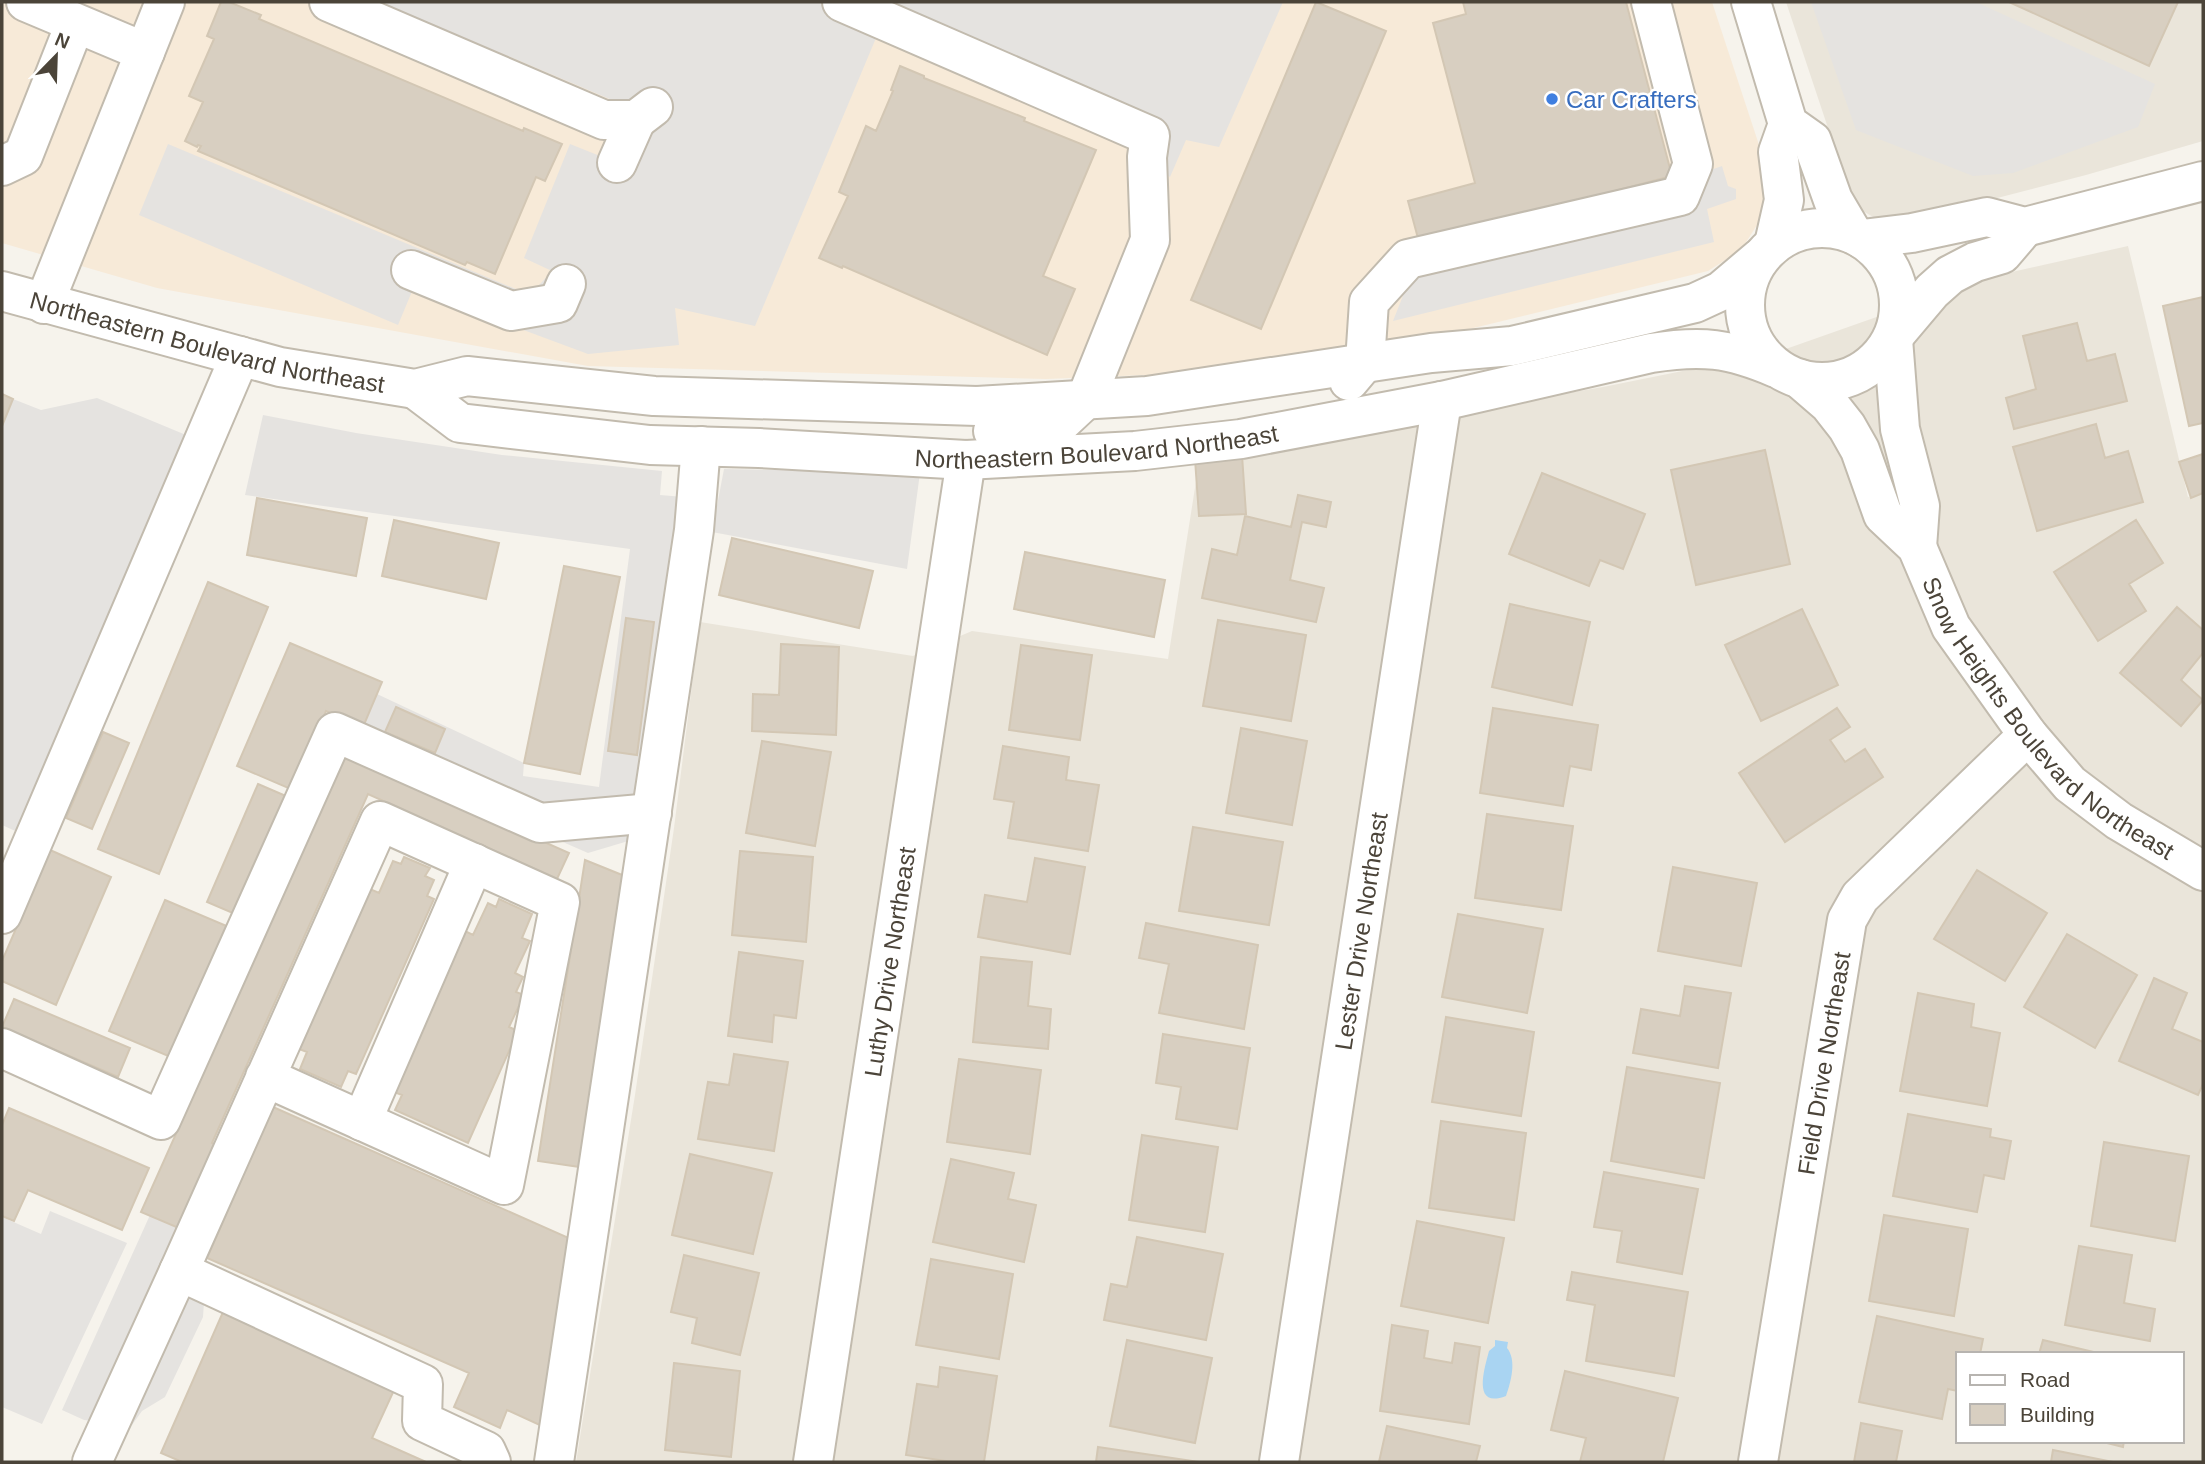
<svg xmlns="http://www.w3.org/2000/svg" width="2205" height="1464" viewBox="0 0 2205 1464" font-family="Helvetica,sans-serif">
<style>
.residential{fill:#eae5da;fill-rule:evenodd}
.commercial{fill:#f7ead8}
.parking{fill:#e5e3e0}
.water{fill:#a9d4f2}
.building{fill:#d8cfc1;stroke:#d3c7b4;stroke-width:2}
.lines{fill:none;stroke-linecap:round;stroke-linejoin:round}
.minor-casing{stroke:#c2bbae;stroke-width:42}
.minor{stroke:#fff;stroke-width:38}
.shop-dot{fill:#3f7fe0;stroke:#fff;stroke-width:2.5}
.labels{text-anchor:middle;dominant-baseline:central;stroke-width:5;stroke-linejoin:round;paint-order:stroke}
.shop-label{font-size:24px;fill:#366cbe;stroke:#fff;text-anchor:start}
.street-label{font-size:24px;fill:#4b4439;stroke:#fff}
</style>
<rect width="100%" height="100%" fill="#f6f3ec"/>
<path class="residential" d="M1786,2H2203V141L2086,175L1889,226L1854,206Z
M2128,246L2188,497L2203,493V1462H576L635,1095L674,828L700,622L913,656L972,631L1168,659L1200,456L1603,387L1777,352L1990,277ZM1958,1354H2182V1441H1958Z"/>
<path class="commercial" d="M2,2H1712L1762,154L1767,190L1759,222L1741,250L1708,271L1424,340L1171,374L1046,379L588,366L157,288L2,243Z"/>
<path class="parking" d="M380,2H1283L1219,147L1186,140L1170,177L1147,157L876,38L755,326L675,308L679,345L588,354L413,289L398,325L139,215L168,144L530,295L552,271L524,258L570,144L600,156L619,103Z
M1811,2H1976L2155,84L2138,127L2013,173L1973,176L1856,130Z
M1722,166L1728,186L1736,189V199L1707,209L1714,242L1393,321L1410,278Z
M97,398L186,435L22,834L2,825V426L13,399L41,410Z
M263,415L356,433L502,455L662,471L660,495L684,497L635,839L588,853L352,750L377,694L524,763L523,776L599,787L630,549L245,495Z
M724,469L920,473L907,569L712,532Z
M50,1211L127,1243L42,1424L2,1407V1217L41,1234Z
M150,1215L181,1229L207,1258L203,1317L165,1397L142,1411L132,1425L84,1420L62,1410Z"/>
<path class="water" d="M1495,1340L1508,1342L1507,1348C1517,1360 1511,1382 1506,1396C1472,1409 1484,1370 1489,1351L1495,1346Z"/>
<path class="building" d="M221,2H229L261,15L259,19L523,131L524,128L562,144L545,181L536,177L495,274L467,262L465,265L198,151L201,146L198,145L197,147L185,141L203,102L189,96L214,39L207,36Z
M1316,2L1386,31L1261,329L1191,300Z
M1463,2H1626L1672,176L1419,242L1408,201L1475,183L1433,23L1466,14Z
M2009,2H2178L2149,66Z
M900,66L924,76V78L1025,118L1024,121L1096,150L1043,276L1075,289L1047,355L843,266L842,268L819,258L848,196L839,192L866,126L876,131L893,91L891,90Z
M2203,297V423L2189,426L2163,306Z
M2077,323L2087,361L2115,354L2127,401L2014,429L2006,398L2036,389L2023,336Z
M2,394L13,399L2,426Z
M2096,424L2105,458L2128,451L2143,502L2037,531L2013,447Z
M1765,450L1790,564L1696,585L1671,470Z
M2203,454V493L2191,498L2179,462Z
M1242,455L1246,514L1199,516L1195,459Z
M1542,473L1645,514L1623,569L1600,560L1589,586L1509,554Z
M1298,495L1331,502L1326,527L1302,522L1290,580L1324,588L1316,622L1202,598L1212,549L1237,555L1245,516L1291,527Z
M257,498L367,518L356,576L247,555Z
M394,520L499,543L486,599L382,576Z
M2136,520L2163,563L2129,584L2146,611L2098,641L2054,572Z
M732,538L873,571L859,628L719,595Z
M1025,552L1165,580L1154,637L1014,609Z
M564,566L620,577L580,774L524,763Z
M208,582L268,607L159,874L98,849Z
M1510,604L1590,622L1572,705L1492,687Z
M2177,607L2203,630V653L2181,680L2203,700L2181,726L2120,673Z
M1802,609L1838,685L1761,721L1725,645Z
M626,618L654,622L637,755L608,751Z
M1218,620L1306,635L1291,721L1203,706Z
M290,643L382,682L363,727L326,711L293,790L237,766Z
M781,644L839,647L836,735L752,731L753,694L779,695Z
M1021,645L1092,655L1080,740L1009,730Z
M396,707L445,729L435,753L385,732Z
M1493,708L1598,725L1591,770L1570,766L1563,806L1480,793Z
M1837,708L1850,727L1830,740L1845,762L1865,749L1883,777L1785,842L1739,773Z
M1241,728L1307,741L1292,825L1226,813Z
M103,732L129,743L92,829L66,818Z
M762,741L831,752L815,846L746,833Z
M1003,746L1069,757L1066,780L1099,785L1088,851L1008,838L1014,802L994,799Z
M346,754L569,853L557,879L368,794L212,1143L218,1145L181,1229L141,1212Z
M258,784L286,796L235,914L207,902Z
M1487,814L1573,826L1561,910L1475,898Z
M1193,827L1283,842L1269,925L1179,911Z
M50,850L111,877L56,1005L2,981V961Z
M740,851L813,857L806,942L732,935Z
M404,857L430,868L425,876L434,880L427,896L434,899L356,1074L348,1071L341,1087L300,1069L307,1052L299,1049L370,889L379,893L393,861L401,864Z
M1035,858L1085,867L1070,954L978,937L985,895L1027,902Z
M585,860L627,877L580,1167L538,1161Z
M1673,867L1757,883L1741,966L1658,951Z
M1977,870L2047,913L2005,981L1934,939Z
M499,899L532,914L522,938L530,941L515,973L523,977L516,992L524,995L509,1027L518,1031L468,1143L395,1110L402,1095L394,1092L465,931L473,935L488,903L496,907Z
M165,900L229,927L173,1058L109,1031Z
M1458,914L1543,929L1527,1013L1442,997Z
M1146,923L1258,945L1244,1029L1159,1013L1169,964L1139,958Z
M2067,934L2137,975L2095,1048L2024,1007Z
M739,952L803,961L796,1018L774,1015L772,1042L728,1036Z
M981,957L1032,962L1028,1006L1051,1009L1048,1049L973,1042Z
M2154,978L2187,993L2172,1029L2203,1042V1084L2198,1095L2119,1061Z
M1685,986L1731,993L1718,1068L1633,1053L1641,1009L1680,1016Z
M1918,993L1974,1004L1971,1027L2000,1033L1987,1106L1900,1091Z
M14,999L130,1048L118,1077L2,1027Z
M1446,1017L1534,1032L1521,1116L1432,1102Z
M1163,1034L1250,1048L1237,1129L1176,1119L1181,1087L1156,1083Z
M734,1054L788,1062L774,1151L698,1139L708,1082L729,1085Z
M959,1059L1041,1070L1030,1154L947,1142Z
M1627,1067L1720,1083L1704,1178L1611,1161Z
M273,1107L571,1239L542,1426L507,1410L500,1428L454,1407L469,1373L207,1258Z
M9,1108L149,1168L122,1230L28,1190L14,1221L2,1216V1125Z
M1908,1114L1991,1129L1990,1137L2011,1141L2004,1179L1984,1175L1977,1212L1893,1196Z
M1441,1121L1526,1133L1514,1220L1429,1208Z
M1142,1135L1218,1147L1205,1232L1129,1220Z
M2104,1142L2189,1156L2175,1241L2091,1226Z
M690,1154L772,1173L753,1254L672,1235Z
M951,1159L1014,1173L1008,1199L1036,1205L1024,1262L933,1242Z
M1604,1172L1698,1189L1682,1274L1617,1262L1622,1231L1594,1227Z
M1884,1215L1968,1229L1954,1316L1869,1301Z
M1417,1221L1504,1238L1488,1323L1401,1306Z
M1137,1237L1223,1254L1206,1340L1104,1320L1111,1284L1127,1287Z
M2079,1246L2132,1255L2124,1303L2155,1309L2150,1341L2065,1325Z
M684,1255L759,1273L740,1355L692,1343L697,1318L671,1312Z
M931,1259L1013,1274L999,1359L916,1345Z
M1572,1272L1688,1292L1674,1376L1586,1361L1595,1305L1567,1300Z
M223,1312L395,1388L372,1438L426,1462H182L161,1453Z
M1877,1316L1983,1339L1980,1354H1958V1391L1948,1389L1942,1419L1859,1402Z
M1392,1325L1428,1331L1424,1358L1452,1363L1455,1343L1480,1347L1469,1424L1380,1411Z
M1127,1340L1212,1358L1195,1443L1110,1426Z
M2043,1340L2102,1354H2039Z
M674,1363L740,1371L731,1457L665,1450Z
M940,1367L997,1376L984,1462H952L906,1455L917,1384L938,1387Z
M1565,1371L1678,1398L1663,1462H1580L1586,1438L1551,1430Z
M1861,1423L1902,1431L1896,1462H1854Z
M1387,1426L1480,1446L1476,1462H1379Z
M2099,1441H2124L2123,1447Z
M1098,1447L1199,1462H1096Z
M2053,1450L2113,1462H2051Z"/>
<g class="lines">
<g class="minor-casing">
<g id="minor">
<path d="M26,2L145,52"/>
<path d="M329,2L604,120H636L653,107"/>
<path d="M842,2L1150,136L1147,157L1150,240L1086,399L1055,428L1023,432L993,431"/>
<path d="M1751,2L1788,124L1812,141L1833,200L1853,234"/>
<path d="M617,163L636,120"/>
<path d="M2,166L23,156L75,24"/>
<circle cx="1822" cy="305" r="77"/>
<path d="M1862,239L1912,233L1987,217L2025,227L2203,181"/>
<path d="M1774,244L1784,200L1778,152L1788,124"/>
<path d="M411,270L511,311L558,303L566,284"/>
<path id="s1" d="M2,291L280,367L415,389L467,376L654,396L977,406L1147,396L1431,353L1512,346L1695,303L1721,291L1760,258"/>
<path d="M44,304L165,2"/>
<path d="M1894,336L1932,291L1950,275L1975,262L2002,254L2025,227"/>
<path d="M1893,339L1900,429L1920,506L1917,547"/>
<path id="s2" d="M1800,379L1829,404L1847,427L1860,450L1883,515L1917,547L1951,627L2028,735L2070,784L2119,821L2203,871"/>
<path d="M1349,381L1365,362L1369,302L1408,259L1680,196L1693,164L1651,2"/>
<path id="s3" d="M415,389L460,423L650,445L759,448L966,460L1135,451L1241,439L1442,401L1651,353C1702,345 1729,348 1776,368"/>
<path d="M2,914L240,356"/>
<path d="M2,1048L161,1120L335,732L540,823L652,813"/>
<path d="M362,1121L474,863"/>
<path d="M179,1271L380,821L560,902L504,1185L265,1077"/>
<path d="M92,1462L179,1271L423,1384L422,1421L486,1451L491,1462"/>
<path d="M554,1462L694,530L701,446"/>
<path id="s4" d="M813,1462L966,460"/>
<path id="s5" d="M1279,1462L1442,401"/>
<path id="s6" d="M1758,1462L1847,920L1860,897L2028,735"/>
</g>
</g>
<use href="#minor" class="minor"/>
</g>
<circle class="shop-dot" cx="1552" cy="99" r="7"/>
<g class="labels">
<g class="shop-label">
<text x="1566" y="99">Car Crafters</text>
</g>
<g class="street-label">
<text stroke="none"><textPath href="#s1" startOffset="212">Northeastern Boulevard Northeast</textPath></text>
<text stroke="none"><textPath href="#s3" startOffset="695">Northeastern Boulevard Northeast</textPath></text>
<text stroke="none"><textPath href="#s2" startOffset="430">Snow Heights Boulevard Northeast</textPath></text>
<text stroke="none"><textPath href="#s5" startOffset="537">Lester Drive Northeast</textPath></text>
<text stroke="none"><textPath href="#s4" startOffset="506">Luthy Drive Northeast</textPath></text>
<text stroke="none"><textPath href="#s6" startOffset="404">Field Drive Northeast</textPath></text>
</g>
</g>
<rect width="2205" height="1464" fill="none" stroke="#4b4439" stroke-width="7"/>
<rect x="1956" y="1352" width="228" height="91" fill="#ffffff" stroke="#b7b4b0" stroke-width="2"/>
<rect x="1970" y="1375" width="35" height="10" fill="#ffffff" stroke="#b7b4b0" stroke-width="2"/>
<text x="2020" y="1387" font-size="21" fill="#4b4439">Road</text>
<rect x="1970" y="1404" width="35" height="21" fill="#d8cfc1" stroke="#b7b4b0" stroke-width="2"/>
<text x="2020" y="1422" font-size="21" fill="#4b4439">Building</text>
<g transform="translate(56 56) rotate(23)" stroke="#ffffff" stroke-width="5" paint-order="stroke">
<path d="M0-5L12 26L0 18L-12 26Z" fill="#4b4439"/>
<text y="-10" font-size="19" font-weight="bold" text-anchor="middle" fill="#4b4439">N</text>
</g>
</svg>
